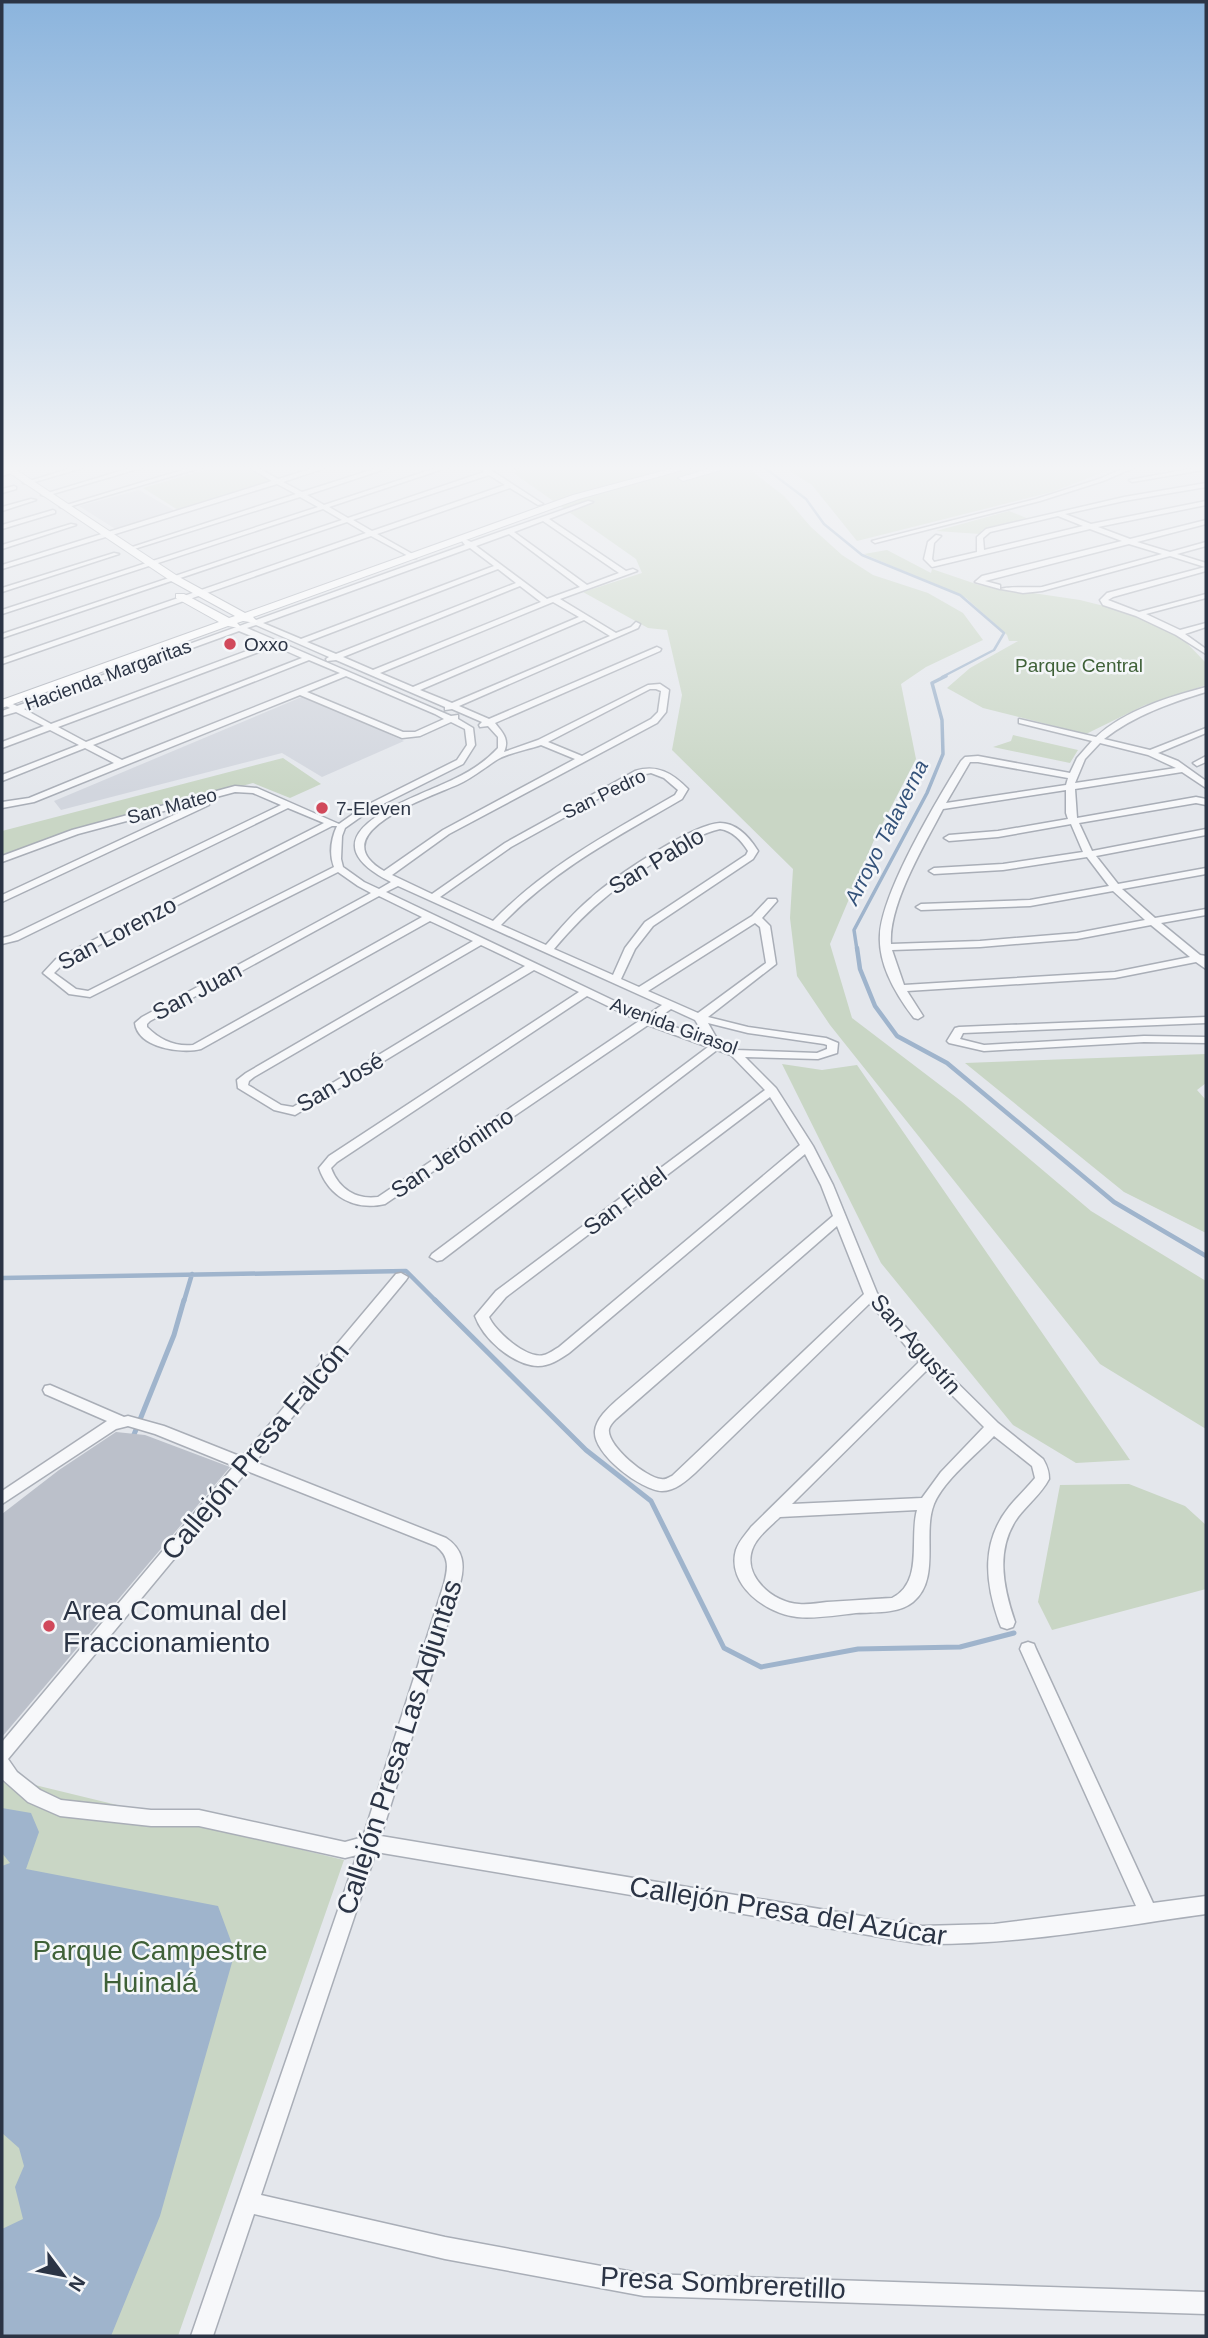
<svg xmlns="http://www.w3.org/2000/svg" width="1208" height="2338" viewBox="0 0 1208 2338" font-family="Arial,sans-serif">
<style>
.built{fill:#d2d6de}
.green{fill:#c9d6c5}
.water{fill:#9fb4cc}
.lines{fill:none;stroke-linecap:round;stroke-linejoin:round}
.stream-far3{stroke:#9fb4cc;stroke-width:2.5}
.stream-far2{stroke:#9fb4cc;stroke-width:3.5}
.stream-far1{stroke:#9fb4cc;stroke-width:4.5}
.stream{stroke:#9fb4cc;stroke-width:5}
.building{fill:#bbc0ca}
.street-casing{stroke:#a9aeb7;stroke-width:3}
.secondary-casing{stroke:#a9aeb7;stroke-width:2}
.street{fill:#f7f8fa;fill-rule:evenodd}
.secondary{fill:#fff;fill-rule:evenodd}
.poi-dot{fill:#d1495b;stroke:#f4f6f9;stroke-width:2.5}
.labels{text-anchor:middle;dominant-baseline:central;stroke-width:5;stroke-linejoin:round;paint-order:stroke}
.far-poi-label{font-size:19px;fill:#2b3445;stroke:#f4f6f9;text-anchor:start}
.far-park-label{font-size:19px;fill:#3f6138;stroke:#f4f6f9}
.far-street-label{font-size:19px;fill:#2b3445;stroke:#f4f6f9}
.far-water-label{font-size:21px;font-style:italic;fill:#34527a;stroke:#f4f6f9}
.street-label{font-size:23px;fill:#2b3445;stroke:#f4f6f9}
.near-street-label{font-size:28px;fill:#2b3445;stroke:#f4f6f9}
.near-poi-label{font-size:28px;fill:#2b3445;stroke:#f4f6f9;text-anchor:start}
.near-park-label{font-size:28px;fill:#3f6138;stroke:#f4f6f9}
</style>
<rect width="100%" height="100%" fill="#e4e7ec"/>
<path class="built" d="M139,490L177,512L117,530L79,506Z
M304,696L404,741L322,777L282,753L61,810L54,801Z"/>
<path class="green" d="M222,465H241L271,482L178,510L143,488Z
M540,465H744L784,496L811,527L842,555L873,575L928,593L963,613L983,640L926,667L901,684L916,759L874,840L830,944L852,1018L961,1101L1091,1211L1206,1281V1429L1100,1364L830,1025L797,976L790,918L793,869L672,750L682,695L667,630L648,628L583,592L642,573L636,559L512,472Z
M780,465H1122L1052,492L857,541L812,485Z
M1009,511L1029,519L982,530L980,534L936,531Z
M887,550L931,573L932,569L979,585L1080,600L1128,612L1182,638L1206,663V685L1145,705L1086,734L983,708L947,688L970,668L1018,641H1009L1007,635L966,598L864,554Z
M1013,735L1078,750L1070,763L993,747L1011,741Z
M283,758L321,784L290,798L253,783L42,840L2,857V831Z
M1206,1054V1083L1197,1090L1206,1100V1233L1124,1192L965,1063Z
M782,1064L822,1070L857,1065L1130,1460L1076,1463L1013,1425L881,1263Z
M1129,1484L1185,1506L1206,1525V1589L1052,1630L1038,1602L1060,1485Z
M2,1777L344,1860L178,2336H2Z"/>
<path class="water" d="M2,1808L31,1813L39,1832L26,1869L218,1906L235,1952L160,2216L111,2336H2V2229L23,2219L15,2187L24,2166L19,2148L2,2133V1866L10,1863L2,1853Z"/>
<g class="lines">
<path class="stream-far3" d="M761,465L806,499L824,524L862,555L960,595L1004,633L994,650L942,677"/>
<path class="stream-far2" d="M857,950L854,930L927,793L943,754L942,720L932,683L946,676"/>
<path class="stream-far1" d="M857,948L860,969L875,1006L897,1036L947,1063L1114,1202L1206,1256
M2,1278L406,1271L436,1301
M184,1301L192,1274"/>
<path class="stream" d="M435,1300L586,1450L651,1501L724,1648L761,1667L858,1649L960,1647L1014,1633
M133,1437L174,1335L184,1300"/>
</g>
<path class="building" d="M116,1432L145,1435L230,1467L2,1737V1514L59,1470Z"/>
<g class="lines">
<g class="street-casing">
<path id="street" d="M22,465H32L2,476V472Z
M81,465H92L28,484L23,483Z
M140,465H151L46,496L41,495Z
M199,465H210L65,508L60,507Z
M245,465H253L278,479L324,465H334L283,482L302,492L387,465H397L307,495L324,505L445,465H455L329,507L348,518L484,472L475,465H483L543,504L538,505L510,488L377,534L416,556V558H412L371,536L2,664V659L366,533L347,522L2,638V634L342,520L323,509L2,614V610L318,507L300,497L131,550L126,549L296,494L277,484L2,569V565L272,481ZM489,475L505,485L372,531L353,520Z
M510,465H518L519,467L516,469Z
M568,465H575L572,467Z
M1131,465H1140L1103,481L1040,501L875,543L872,541L1036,499L1099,479Z
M1201,467L1203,470L1132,482L1129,480Z
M1206,483V487L1124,501L1065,514L1091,524L1206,501V505L1098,527L1130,539L1206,520V524L1137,542L1170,552L1206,542V546L1177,554L1206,563V571L1113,597L1108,600L1139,612L1206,594V598L1146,614L1180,630L1206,623V627L1185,634L1206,649V654L1176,635L1136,616L1103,605L1100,600L1107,593L1205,567L1170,556L1042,591L1023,593L1001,589C1009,586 1031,588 1042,587L1162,554L1129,544L985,581L1000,585V589L975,582L982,576L1122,541L1090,529L932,567L924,559L928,542L936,535L941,536L934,543L932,559L934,562L977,552V537L986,529L1124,497ZM1058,516L1083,526L984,550L983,538L990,532Z
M14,486L16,487V489L2,493V489Z
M31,499L36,500L2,511V507Z
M588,501L593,502L549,519L626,571L633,569L637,571L560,599L616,633L631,627L636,622L640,624L638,628L459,706L489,719L657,647L661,649L660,651L495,723C502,732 510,739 504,752L538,740L648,685L660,684L669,690L666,712L657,723L449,834L392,875L432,894L505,843L635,771C657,764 672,773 688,789L682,799C615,838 556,868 501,925L546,945C560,929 574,912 591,898C613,878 692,824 720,823C737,823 750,838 758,851L753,859L653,926L635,949L621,979L639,987L752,916L768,899H776L777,901L762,918L770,926L776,964L708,1017L748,1027L826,1038L838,1043L837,1053L818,1059L745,1057L776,1088L813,1146L833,1185L877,1293L932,1358L998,1423L1043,1459C1047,1466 1049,1471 1049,1479C1041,1494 1028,1504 1018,1517C995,1549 1003,1587 1015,1622L1013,1627L1007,1629L1001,1627L999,1622C985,1582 981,1542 1009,1507C1017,1497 1027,1488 1035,1478L1032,1466L994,1436C976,1455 944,1480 934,1504C922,1534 941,1579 913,1602C898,1614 874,1612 856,1613C837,1615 816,1619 797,1617C767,1614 726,1585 736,1550C739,1541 746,1534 751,1527L919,1362L870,1303L695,1473C686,1481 675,1491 662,1491C641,1490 593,1454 595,1431C596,1419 608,1408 617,1400L833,1216L821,1185L805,1154L569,1353C560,1359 550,1366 538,1366C513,1365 483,1339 475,1316L496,1291L765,1090L731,1055L717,1050L442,1260L437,1261L430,1257L432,1254L708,1047L648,1025L385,1204C355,1211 329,1197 319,1168L329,1156L579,992L534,970L295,1115L274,1110L238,1088L237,1080L246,1073L473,941L430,921L201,1049C182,1054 138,1048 135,1023L142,1017L371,893L358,886L338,872L90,997L69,994L43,973L56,959L324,823L288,808L18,940L2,944V938L10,936L281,805L253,793L235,792L78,834L2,862V856L72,830L235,786L257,788L339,824L363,807L457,760L467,745L465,729L451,722L420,736L402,738L300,695L34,802L2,808V802L29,798L114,763L85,748L2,781V775L79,745L50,730L2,748V742L44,726L16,712L2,716V711L10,708L2,704V699L17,706L465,545L462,541L463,540H467L471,542ZM543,521L619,573L587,585L514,532ZM509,534L580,587L547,599L476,546ZM470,548L494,566L301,639L263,623ZM498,569L516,583L336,654L307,642ZM520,586L541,602L373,670L343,657ZM553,602L579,617L413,687L380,673ZM584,620L610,636L452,703L420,690ZM256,625L329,657L326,659L327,661L336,660L445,707V710L452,709L482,722L479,725L480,727L488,726L498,737V748C485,762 471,771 454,779C414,799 296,834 391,882L379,889L364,882L343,867L341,859L342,836L345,828L369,811L463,764L475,745L473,728L458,719V715L451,716L247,628ZM239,631L268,643L51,724L24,709ZM275,646L302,658L86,742L58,727ZM309,660L340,673L122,760L93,745ZM346,676L435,714L444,719L415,732H403L307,692ZM650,689H656L661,691L658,712L651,719L582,756L548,742ZM541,745L575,759L443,830L384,871C319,833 433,796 459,784C472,778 483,769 495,761C507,753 527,750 541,745ZM651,773L664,778L678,790L675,795C608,834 548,865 493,921L440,897L511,847L641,775ZM332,826H337C331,839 329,854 334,867L88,991L76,989L54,973L64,963ZM720,829C733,831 741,840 748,851L746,855L645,922L625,948L613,975L554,949C591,905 623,881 671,852C686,843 702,833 720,829ZM398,886L662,1005L646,1016L386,892ZM379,896L422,917L193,1045C175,1047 160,1040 147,1027V1024L150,1021ZM755,923L760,927L766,963L698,1013L648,991ZM481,945L525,966L293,1107L281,1105L248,1085L249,1081L254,1077ZM587,996L639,1021L378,1197C356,1200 339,1189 331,1168L337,1162ZM671,1009L695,1020L706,1038L655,1020ZM708,1023L748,1033L824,1044L827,1045V1049L817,1053L736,1050L720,1044ZM770,1097L800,1145L559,1347C555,1349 549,1354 544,1355C527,1360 495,1331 489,1317L506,1297ZM837,1226L864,1294L672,1476C667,1478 666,1480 661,1479C646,1478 606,1445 609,1429C610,1425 613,1422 616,1419ZM927,1370L984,1427L941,1472L922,1498L792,1504ZM917,1510C909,1539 924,1582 892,1598C870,1599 849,1601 827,1602C818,1603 808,1605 799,1604C774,1603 743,1577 752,1550C756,1537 771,1526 780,1517Z
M53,510L55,511V513L2,529V525Z
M71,524L76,525L2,549V545Z
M114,553L119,554L2,592V588Z
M1206,687V692C1170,703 1135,715 1104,739L1150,750L1206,728V733L1158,753L1178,761L1206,781V788L1182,772L1075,789L1077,818L1196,797L1206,799V805L1196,803L1079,823L1092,851L1206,829V835L1096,856L1118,884L1206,868V874L1122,889L1155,918L1206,909V915L1161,923L1200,955L1206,956V969L1196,962L1115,978L907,991L923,1016L918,1019L914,1018C897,996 878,965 880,935C882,892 937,800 961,761L965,757L978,756L1070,773L1077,758L1092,741L1019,723V719L1096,737C1125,710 1169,697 1206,687ZM1100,743L1148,755L1176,768L1075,783L1085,759ZM970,762H978L1068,778L1066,785L946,803ZM1066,790V813L1068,819L998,831L949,835L944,838L949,841L998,837L1071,824L1083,852L1003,864L934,868L929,871L934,874L1003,870L1087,857L1109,886L1030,900L921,904L916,907L921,910L1030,906L1113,891L1145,920L1077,933L980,941L891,944C888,905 925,844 943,809ZM1151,925L1190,957L1115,972L904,985L892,950L980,947L1077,939Z
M1206,756V762L1197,766L1193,763Z
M206,800L209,801V805L2,902V895Z
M1206,1017V1023L963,1033L960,1039L984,1045L1144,1036L1206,1037V1043L1144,1042L984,1051L949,1043L947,1041L955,1028L959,1027Z
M401,1273L408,1277L406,1280L255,1462L446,1538C464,1550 465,1565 460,1584L381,1836L922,1926L994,1924L1136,1906L1020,1649L1022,1644L1028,1642L1034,1644L1036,1649L1153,1903L1206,1896V1914C1112,1927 1018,1945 922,1944L376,1852L261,2195L445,2237L644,2274L1206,2292V2314L644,2296L445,2259L254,2214L213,2336H191L357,1855L345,1858L199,1826H151L60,1816L28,1802L2,1779V1742L234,1466L155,1434L128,1426L116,1429L2,1504V1491L107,1421L45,1394L43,1390L45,1386L50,1385L124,1417L128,1416L164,1426L242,1457L396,1274ZM247,1471L436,1546C450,1557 448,1568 444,1584L363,1837L345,1842L199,1810H151L61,1800L40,1790L17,1772L8,1759Z"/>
</g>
<g class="secondary-casing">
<path id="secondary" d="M2,465H9L179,577L245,613L573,495L685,465H700L579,499L253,617L257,621L256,623L243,621L237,623L240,626L239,628L228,626L2,708V700L219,622L176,598V594H184L229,618L235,616L171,581L2,468Z
M722,465H738L683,481L678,478Z"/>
</g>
<use href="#street" class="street"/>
<use href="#secondary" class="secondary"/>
</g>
<linearGradient id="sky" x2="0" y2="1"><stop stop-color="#8bb4dd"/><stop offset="0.59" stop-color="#f3f4f6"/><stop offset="1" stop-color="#f3f4f6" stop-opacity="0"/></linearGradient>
<rect width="1208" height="793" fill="url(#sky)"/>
<g class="poi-dot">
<circle cx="230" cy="644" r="7"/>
<circle cx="322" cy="808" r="7"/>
<circle cx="49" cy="1626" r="7"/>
</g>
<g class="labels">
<g class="far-poi-label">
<text x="244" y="644">Oxxo</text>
<text x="336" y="808">7-Eleven</text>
</g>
<g class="far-park-label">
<text x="1079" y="665">Parque Central</text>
</g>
<g class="far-street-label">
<text transform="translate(108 675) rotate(-20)">Hacienda Margaritas</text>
<text transform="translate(604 794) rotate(-26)">San Pedro</text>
<text transform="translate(172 806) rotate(-15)">San Mateo</text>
<text transform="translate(674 1026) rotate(20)">Avenida Girasol</text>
</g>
<g class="far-water-label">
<text transform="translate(886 832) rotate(-63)">Arroyo Talaverna</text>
</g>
<g class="street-label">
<text transform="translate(656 861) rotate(-31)">San Pablo</text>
<text transform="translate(117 933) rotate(-28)">San Lorenzo</text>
<text transform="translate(197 991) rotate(-28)">San Juan</text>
<text transform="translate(340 1082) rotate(-30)">San José</text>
<text transform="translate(452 1153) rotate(-34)">San Jerónimo</text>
<text transform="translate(625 1201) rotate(-37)">San Fidel</text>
<text transform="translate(916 1344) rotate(49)">San Agustín</text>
</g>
<g class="near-street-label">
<text transform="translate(255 1451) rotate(-50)">Callejón Presa Falcón</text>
<text transform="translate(399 1747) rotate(-72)">Callejón Presa Las Adjuntas</text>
<text transform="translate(788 1911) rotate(9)">Callejón Presa del Azúcar</text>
<text transform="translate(723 2283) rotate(3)">Presa Sombreretillo</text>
</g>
<g class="near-poi-label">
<text x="63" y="1610">Area Comunal del<tspan x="63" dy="32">Fraccionamiento</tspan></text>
</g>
<g class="near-park-label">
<text x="150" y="1950">Parque Campestre<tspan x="150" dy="32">Huinalá</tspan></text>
</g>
</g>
<rect width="1208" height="2338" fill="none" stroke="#2b3445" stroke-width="7"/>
<g transform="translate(63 2275) rotate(122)" stroke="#f4f6f9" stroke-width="5" paint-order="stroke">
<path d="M0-5L12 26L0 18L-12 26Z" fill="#2b3445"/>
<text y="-10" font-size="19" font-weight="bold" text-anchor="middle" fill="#2b3445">N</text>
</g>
</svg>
